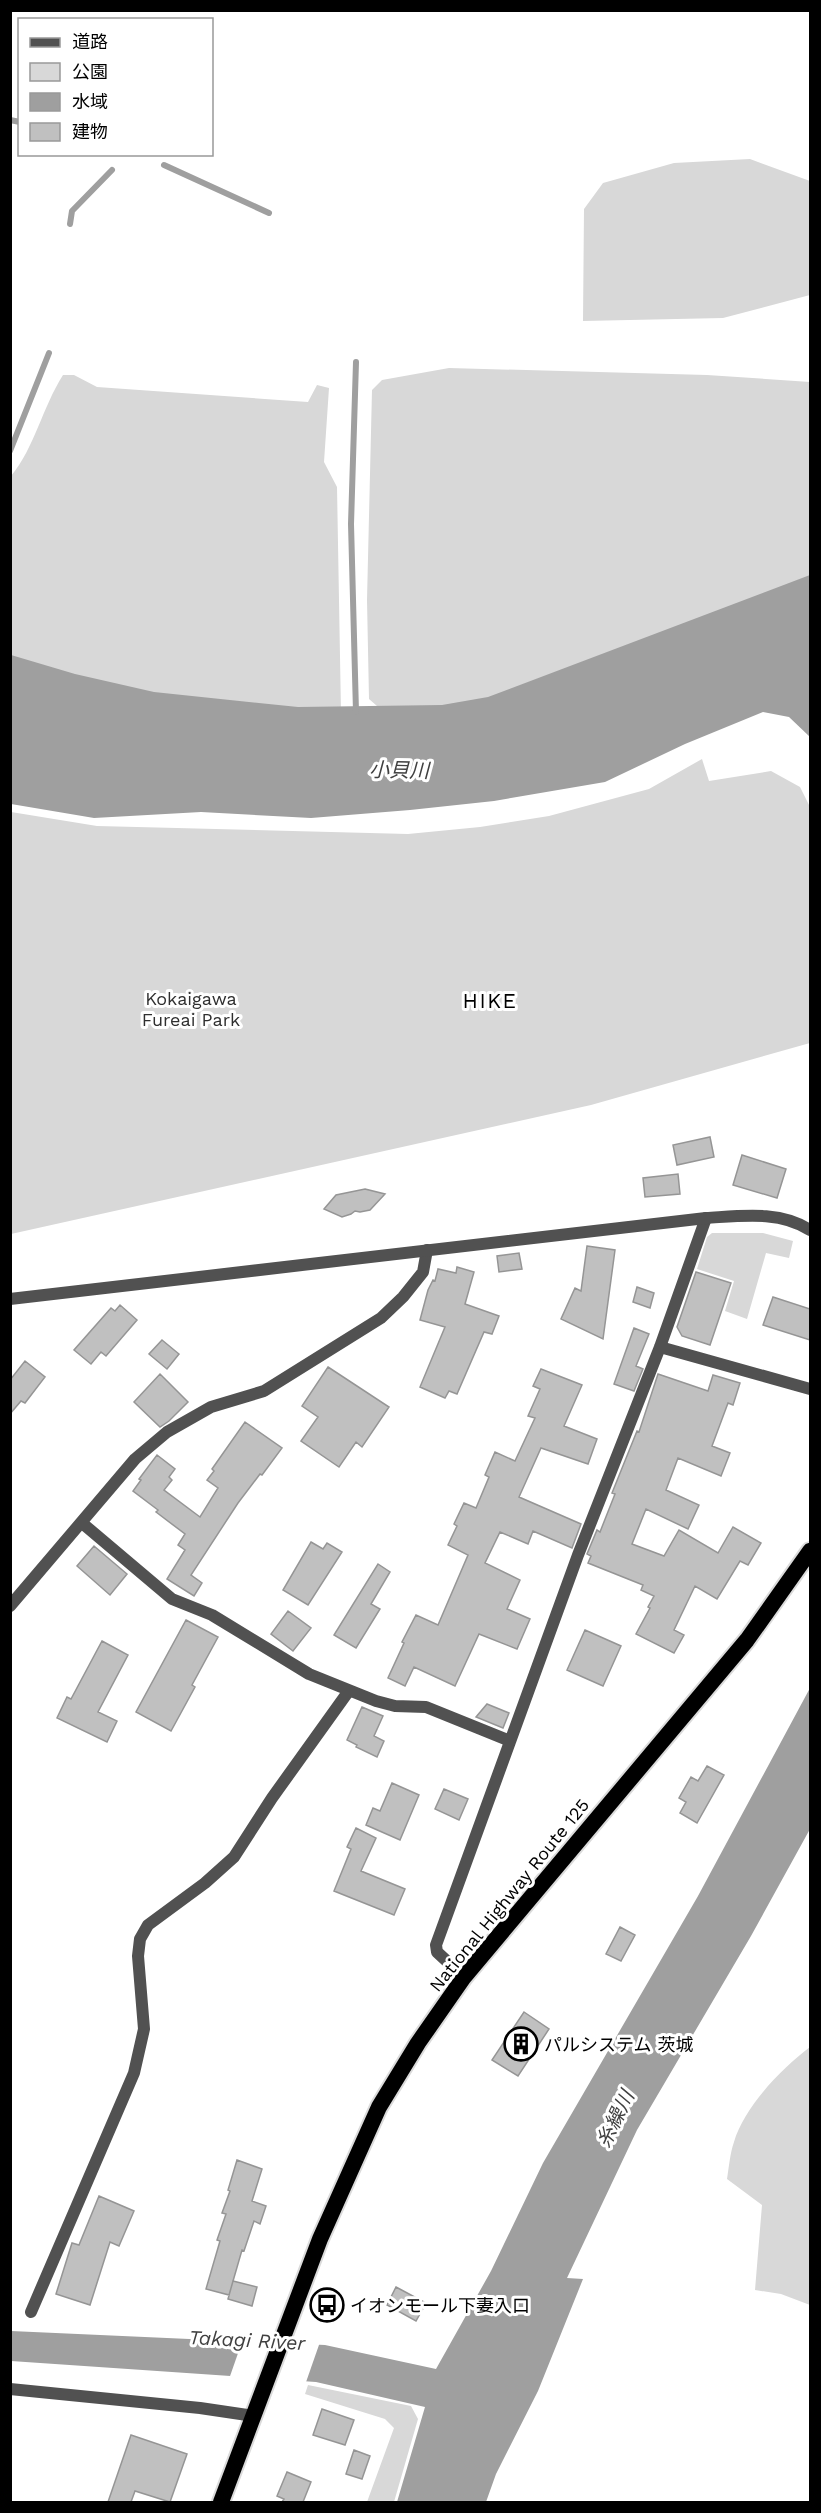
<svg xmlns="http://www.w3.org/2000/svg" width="821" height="2513" viewBox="0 0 821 2513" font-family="'Work Sans','Noto Sans JP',sans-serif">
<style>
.green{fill:#d8d8d8}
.water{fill:#9f9f9f}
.pier{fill:#fff}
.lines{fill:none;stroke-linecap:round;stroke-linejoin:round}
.stream{stroke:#9f9f9f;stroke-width:6}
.building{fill:#c0c0c0;stroke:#959595;stroke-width:1.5}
.trunk-casing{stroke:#dbdbdb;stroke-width:20}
.minor{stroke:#515151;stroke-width:12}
.tertiary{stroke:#515151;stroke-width:12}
.trunk{stroke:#000;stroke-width:16}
.labels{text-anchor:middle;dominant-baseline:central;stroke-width:6;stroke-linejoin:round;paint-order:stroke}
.park-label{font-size:18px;fill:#2f2f2f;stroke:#fff}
.street-label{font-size:18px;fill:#000;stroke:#fff}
.poi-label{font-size:18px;fill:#000;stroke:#fff;text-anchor:start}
.water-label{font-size:20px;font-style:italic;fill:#404040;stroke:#fff}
.quarter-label{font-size:21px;letter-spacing:1.5px;fill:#000;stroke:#fff}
</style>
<rect width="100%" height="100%" fill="#fff"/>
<path class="green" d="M750,159L810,181V295L723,318L583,321L584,209L603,183L674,163Z
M449,368L707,375L810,382V577L485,704L385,713L369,699L367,600L372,390L382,380Z
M63,375H74L97,387L308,402L317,385L329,388L324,462L337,487L341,713L177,699L11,665V476C35,447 42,408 63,375Z
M702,759L709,781L771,771L800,787L810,807V1043L591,1105L11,1234V812L97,826L408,834L480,827L549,816L649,789Z
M712,1233H763L793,1241L789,1258L766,1253L747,1319L725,1311L734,1281L697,1269L707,1237Z
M810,2047V2305L781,2294L755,2290L762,2205L727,2179C729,2167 730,2153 734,2142C744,2107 782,2068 810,2047Z
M308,2385L411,2406L418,2419L394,2502H367L394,2428L385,2419L305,2394Z"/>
<path class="water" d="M810,575V737L789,717L763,712L685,744L605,782L494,801L410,810L311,818L201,812L94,818L11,804V655L75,674L154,692L298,707L442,705L488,697Z
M810,1688V1829L751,1936L637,2130L567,2278L583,2279L538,2391L496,2474L486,2502H397L425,2407L316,2382L11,2361V2331L325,2345L436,2369L491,2271L543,2163L698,1896Z"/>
<path class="pier" d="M243,2339L320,2342L305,2385L229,2379Z"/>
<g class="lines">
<path class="stream" d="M10,120L20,122
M164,165L269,213
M70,224L72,211L112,170
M356,362L351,524L356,712
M10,451L49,353"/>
</g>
<path class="building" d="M710,1137L714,1157L677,1165L673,1145Z
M742,1155L786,1169L777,1198L733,1185Z
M678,1174L680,1194L645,1197L643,1178Z
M365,1189L385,1194L370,1210L360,1212L355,1211L351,1214L342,1217L324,1209L336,1195Z
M587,1246L615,1250L603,1339L561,1319L575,1288L581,1291Z
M519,1253L522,1269L499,1272L497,1256Z
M457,1267L474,1272L465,1304L499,1316L492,1334L484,1332L457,1394L449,1391L445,1398L420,1387L445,1327L420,1320L428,1290L433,1280L435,1281L438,1269L456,1273Z
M696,1272L731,1283L710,1345L682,1336L677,1327Z
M637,1287L654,1293L650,1308L633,1302Z
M773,1297L810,1309V1340L763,1325Z
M120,1305L137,1320L106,1356L101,1352L91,1364L74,1350L111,1308L115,1311Z
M634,1328L649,1334L636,1366L643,1369L634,1391L614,1384Z
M162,1340L179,1354L167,1369L149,1354Z
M25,1361L45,1377L25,1403L21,1401L10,1414V1380Z
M328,1367L389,1407L362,1447L356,1442L339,1467L301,1441L318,1417L302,1406Z
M541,1369L582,1385L564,1426L597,1439L588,1464L541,1448L519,1497L581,1524L572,1548L533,1531L528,1544L500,1532L485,1563L520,1580L507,1609L530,1619L517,1649L479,1634L455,1686L414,1667L405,1686L388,1678L404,1643L402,1642L416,1615L438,1625L468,1555L448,1545L457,1526L454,1524L464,1503L476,1508L489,1477L485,1475L495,1452L515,1461L535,1418L528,1416L540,1389L533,1386Z
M160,1374L188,1402L169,1421L160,1427L134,1402Z
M658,1374L708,1391L713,1375L740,1383L733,1405L728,1403L712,1446L730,1453L721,1476L678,1458L666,1490L699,1505L688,1529L646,1509L632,1544L664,1556L679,1530L718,1553L733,1527L761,1543L748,1565L740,1561L717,1599L695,1586L674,1630L684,1635L674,1653L636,1634L650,1608L648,1607L654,1596L641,1590L643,1585L588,1563L591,1556L587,1554L597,1530L600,1532L615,1494L612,1493L637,1431L639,1432Z
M245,1422L282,1448L262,1475L260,1474L238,1503L191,1575L202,1583L194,1596L167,1579L185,1550L178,1545L185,1534L156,1512L158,1510L133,1491L141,1480L139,1479L157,1455L175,1469L169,1477L172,1480L164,1490L200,1517L218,1488L207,1480L214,1471L212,1469Z
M311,1542L323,1549L327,1543L342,1552L308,1605L283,1590Z
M94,1546L127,1574L110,1595L77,1566Z
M378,1564L390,1572L371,1604L380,1609L356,1648L334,1635Z
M288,1611L311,1628L293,1651L271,1634Z
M186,1620L218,1637L192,1685L195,1687L171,1731L136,1712Z
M585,1630L621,1646L603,1686L567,1670Z
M102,1641L128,1655L98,1712L117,1721L107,1742L57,1718L67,1697L71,1699Z
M487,1704L509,1713L503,1728L476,1717Z
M362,1707L383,1716L374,1736L384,1741L377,1757L356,1747L357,1745L347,1740Z
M707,1766L724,1775L697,1823L680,1813L686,1802L679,1798L691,1777L698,1781Z
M392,1783L419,1795L400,1840L366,1825L373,1808L380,1811Z
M444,1789L468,1799L459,1820L435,1809Z
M356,1828L376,1838L361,1871L405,1889L394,1915L334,1891L351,1849L347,1847Z
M620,1927L635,1935L621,1961L606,1954Z
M524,2012L549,2029L518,2076L492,2060Z
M237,2160L262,2169L252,2201L266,2206L260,2224L254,2221L244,2251L242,2250L229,2295L206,2289L220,2241L217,2240L226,2214L222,2213L230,2191L228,2190Z
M99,2196L134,2211L119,2246L110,2242L90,2305L56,2294L72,2243L79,2245Z
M233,2281L257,2287L252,2306L228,2299Z
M396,2287L426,2303L416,2321L387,2305Z
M322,2409L354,2420L345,2445L313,2435Z
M131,2435L187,2454L170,2502L135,2491L131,2502H108Z
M354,2450L370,2456L362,2479L346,2474Z
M287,2472L311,2482L303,2502H282L284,2499L277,2496Z"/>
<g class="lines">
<g class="trunk-casing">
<path id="trunk" d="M221,2502L320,2239L379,2107L418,2043L464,1977L747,1640L810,1551"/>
</g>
<path class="minor" d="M660,1347L810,1389
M82,1523L172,1599L212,1615L309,1674L376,1701L395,1706L426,1707L510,1741
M10,1606L135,1459L167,1432L211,1407L264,1391L381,1318L403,1297L423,1272L427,1250
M464,1977L437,1952L436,1945L578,1555L660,1347L706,1218
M31,2312L134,2073L144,2029L138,1956L140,1939L148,1925L205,1883L234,1857L272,1798L348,1692"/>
<path class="tertiary" d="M10,1299L706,1218C740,1216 780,1210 810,1230
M10,2389L200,2408L254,2416"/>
<use href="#trunk" class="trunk"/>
</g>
<defs>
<g id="building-ring" transform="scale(1.725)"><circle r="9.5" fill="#fff" stroke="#000" stroke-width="1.5"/><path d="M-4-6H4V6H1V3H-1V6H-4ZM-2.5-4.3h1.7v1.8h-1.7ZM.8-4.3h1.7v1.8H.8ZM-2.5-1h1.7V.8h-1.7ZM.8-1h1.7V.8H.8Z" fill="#000"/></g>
<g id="bus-ring" transform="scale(1.725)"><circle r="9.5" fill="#fff" stroke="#000" stroke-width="1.5"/><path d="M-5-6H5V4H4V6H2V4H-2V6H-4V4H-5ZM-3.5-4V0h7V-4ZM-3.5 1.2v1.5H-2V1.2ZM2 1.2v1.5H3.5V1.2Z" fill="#000"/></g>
</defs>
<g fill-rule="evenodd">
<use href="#building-ring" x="521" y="2044"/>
<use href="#bus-ring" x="327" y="2305"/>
</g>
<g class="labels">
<g class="park-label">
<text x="191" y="998">Kokaigawa<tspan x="191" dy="21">Fureai Park</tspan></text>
</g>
<g class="street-label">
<text transform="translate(509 1895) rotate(-51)">National Highway Route 125</text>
</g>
<g class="poi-label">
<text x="544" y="2044">パルシステム 茨城</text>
<text x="350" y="2305">イオンモール下妻入口</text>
</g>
<g class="water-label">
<text transform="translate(399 770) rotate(1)">小貝川</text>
<text transform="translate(615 2119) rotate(-64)">糸繰川</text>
<text transform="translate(247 2340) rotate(3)">Takagi River</text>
</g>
<g class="quarter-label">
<text x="490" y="1000">HIKE</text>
</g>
</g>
<rect width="821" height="2513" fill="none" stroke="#000000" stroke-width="24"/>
<rect x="18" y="18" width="195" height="138" fill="#ffffff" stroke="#999999" stroke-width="1.5"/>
<rect x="30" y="38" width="30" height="9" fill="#515151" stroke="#999999" stroke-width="1.5"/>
<text x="72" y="48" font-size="18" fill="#000000">道路</text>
<rect x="30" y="63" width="30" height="18" fill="#d8d8d8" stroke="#999999" stroke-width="1.5"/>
<text x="72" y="78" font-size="18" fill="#000000">公園</text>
<rect x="30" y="93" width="30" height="18" fill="#9f9f9f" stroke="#999999" stroke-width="1.5"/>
<text x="72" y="108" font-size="18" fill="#000000">水域</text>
<rect x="30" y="123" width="30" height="18" fill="#c0c0c0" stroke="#999999" stroke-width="1.5"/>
<text x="72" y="138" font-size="18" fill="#000000">建物</text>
</svg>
